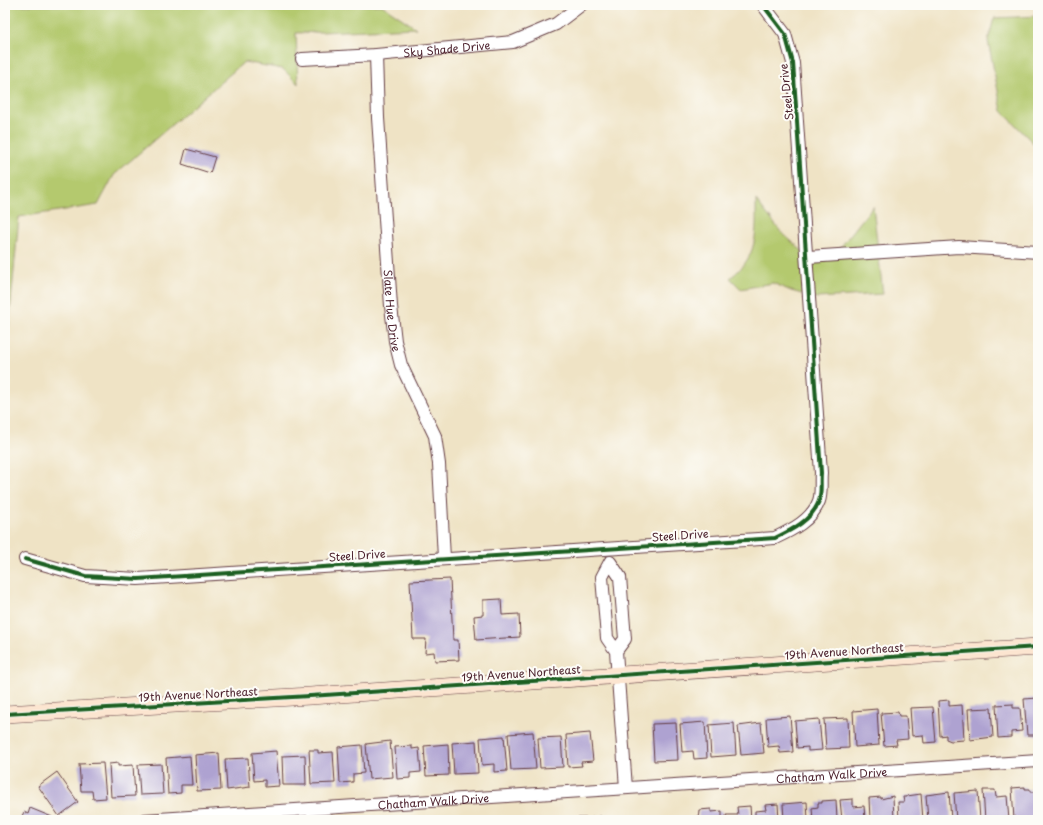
<svg xmlns="http://www.w3.org/2000/svg" width="1043" height="825" viewBox="0 0 1043 825" font-family="'Playpen Sans',sans-serif">
<style>
.green{fill:#b4c96e;stroke:#7f744c}
.building{fill:#aea2d1}
.lines{fill:none;stroke-linecap:round;stroke-linejoin:round}
.street-casing{stroke:#633c42;stroke-width:14}
.secondary-casing{stroke:#633c42;stroke-width:18}
.street{stroke:#fff;stroke-width:12}
.secondary{stroke:#fce5d0;stroke-width:17}
.cycleway-casing{stroke:#fdfcf7;stroke-width:6}
.cycleway{stroke:#1b5e20;stroke-width:4}
.labels{text-anchor:middle;dominant-baseline:central;stroke-width:4;stroke-linejoin:round;paint-order:stroke}
.street-label{font-size:11px;fill:#4a1f2b;stroke:#fdfcf7}
</style>
<rect width="100%" height="100%" fill="#fdfcf7"/>
<filter id="ink" filterUnits="userSpaceOnUse"><feTurbulence type="fractalNoise" baseFrequency=".025" numOctaves="2"/><feDisplacementMap in="SourceGraphic" scale="8" xChannelSelector="R" yChannelSelector="G"/><feConvolveMatrix kernelMatrix="1 2 1 2 8 2 1 2 1" color-interpolation-filters="sRGB"/></filter>
<filter id="wash" filterUnits="userSpaceOnUse"><feTurbulence type="fractalNoise" baseFrequency=".012" numOctaves="4" result="noise"/><feDisplacementMap in="SourceGraphic" scale="16" xChannelSelector="R" yChannelSelector="G"/><feGaussianBlur stdDeviation="0.9" result="paint"/><feColorMatrix in="noise" values="0 0 0 0 0 0 0 0 0 0 0 0 0 0 0 0 0 1.4 0 .05"/><feComposite in="paint" operator="in"/></filter>
<g filter="url(#wash)">
<rect width="100%" height="100%" fill="#efe3c5"/>
<path class="green" d="M5,5H382L416,28L296,33L298,84L283,69L244,62L114,175L98,205L19,217L5,366Z
M1038,16V148L1002,111L988,41L994,18Z
M756,200L781,232L808,256L835,254L873,206L883,294L817,298L791,291L773,283L741,289L730,278C759,256 756,233 756,200Z"/>
<g id="blocks">
<path class="building" d="M186,149L215,157L210,173L182,164Z
M450,579L453,640H458L459,660L435,661L434,652L425,653L426,639H413L410,581Z
M501,599L502,615L519,614L520,637L476,640L474,616L483,615V600Z
M1038,698V735H1027L1024,699Z
M949,700V706L962,705L964,740L951,741L946,739V735L940,736L938,701Z
M1013,704V708H1020L1022,731L1011,732V737L998,738L996,705Z
M933,707L936,742L924,743L923,735L912,736L910,708Z
M991,708L993,737L970,740L968,709Z
M877,709L879,745L855,747L853,711Z
M898,712L899,716H906L908,739L896,740L897,745L884,746L881,713Z
M790,716L793,752L780,753L779,746L768,747L766,718Z
M848,718L849,748L826,749L824,719Z
M819,719L822,750L808,751V747L797,748L795,721Z
M705,722L707,758L694,759L693,751L682,752L680,724Z
M676,723L678,760L654,761L652,724Z
M734,723L736,755L711,757L709,725Z
M761,723L764,753L741,755L738,726Z
M533,732L536,769L511,770L508,734Z
M590,733L593,761L581,762L582,766L568,767L566,735Z
M504,736L507,771L494,772V764L482,765L480,738Z
M561,737L563,767L540,768L538,738Z
M390,741L393,777L369,779L366,744Z
M476,741L478,773L454,774L452,743Z
M448,744L449,775L426,776L424,746Z
M362,745L364,773L353,774V782L340,783L338,747Z
M412,746V749L419,748L421,772L410,773V778L397,779L395,747Z
M309,750H318V753L333,752L335,783L311,784Z
M276,751L279,786L265,787V780L254,781L252,753Z
M219,753L221,790L197,791L195,755Z
M305,755L306,785H283L282,756Z
M190,756L192,785H181V793L168,794L166,758Z
M248,758L250,787L227,790L225,759Z
M103,763L106,798L93,799L92,791H81L79,764Z
M118,763V766L133,765L135,796L111,797L109,764Z
M161,764L163,794L140,795L138,765Z
M57,772L78,802L59,816L38,786Z
M1025,787V789H1030V792H1035L1037,820H1014L1012,788Z
M983,790H995L996,797L1007,796L1009,820H985Z
M978,791L980,820H956L954,793Z
M949,792L951,820H928L926,795Z
M921,794L923,820H899L898,802H904L903,797H907V796Z
M893,796L894,820H870L869,798L881,797V799Z
M853,799V807L864,806L865,820H842L840,800Z
M836,800L837,820H813L812,808L818,807V803H822V801Z
M807,802L808,820H784L783,804Z
M778,804L779,820H755V811L766,810L765,805Z
M750,806L751,820H727L726,815H738L737,807Z
M30,808L52,817L51,820H20L24,812L28,814Z
M711,809V812L722,811V820H698L699,810Z
M601,816V820H577V818H588Z"/>
</g>
</g>
<g filter="url(#ink)">
<use href="#blocks" fill-opacity="0" stroke="#633c42" stroke-width="1"/>
<g class="lines">
<g class="street-casing">
<g id="street">
<path id="s1" d="M376,55L378,118L391,306L395,341L401,365L435,436L439,464L444,558"/>
<path id="s2" d="M302,59L376,55L513,42L556,24L581,5"/>
<path d="M808,257L959,247L1038,252"/>
<path d="M25,559L85,576L138,579L775,538C792,530 812,520 819,501C822,493 820,481 821,473L793,63L785,34L763,5"/>
<path d="M616,651L625,639L620,577L610,562L602,577L607,638L616,651L626,788"/>
<path id="s3" d="M144,820L1038,761"/>
</g>
</g>
<g class="secondary-casing">
<path id="secondary" d="M5,714L310,696L1038,647"/>
</g>
<use href="#street" class="street"/>
<use href="#secondary" class="secondary"/>
<g class="cycleway-casing">
<path id="cycleway" d="M25,559L85,576L138,579L775,538C792,530 812,520 819,501C822,493 820,481 821,473L793,63L785,34L763,5
M5,714L310,696L1038,647"/>
</g>
<use href="#cycleway" class="cycleway"/>
</g>
</g>
<g class="labels">
<g class="street-label">
<text stroke="none"><textPath href="#s2" startOffset="145">Sky Shade Drive</textPath></text>
<text transform="translate(786 92) rotate(-96)">Steel Drive</text>
<text stroke="none"><textPath href="#s1" startOffset="256">Slate Hue Drive</textPath></text>
<text transform="translate(680 535) rotate(-4)">Steel Drive</text>
<text transform="translate(357 555) rotate(-4)">Steel Drive</text>
<text transform="translate(844 651) rotate(-4)">19th Avenue Northeast</text>
<text transform="translate(521 673) rotate(-4)">19th Avenue Northeast</text>
<text transform="translate(198 694) rotate(-3)">19th Avenue Northeast</text>
<text stroke="none"><textPath href="#s3" startOffset="689">Chatham Walk Drive</textPath></text>
<text stroke="none"><textPath href="#s3" startOffset="290">Chatham Walk Drive</textPath></text>
</g>
</g>
<rect width="1043" height="825" fill="none" stroke="#fdfcf7" stroke-width="20"/>
</svg>
